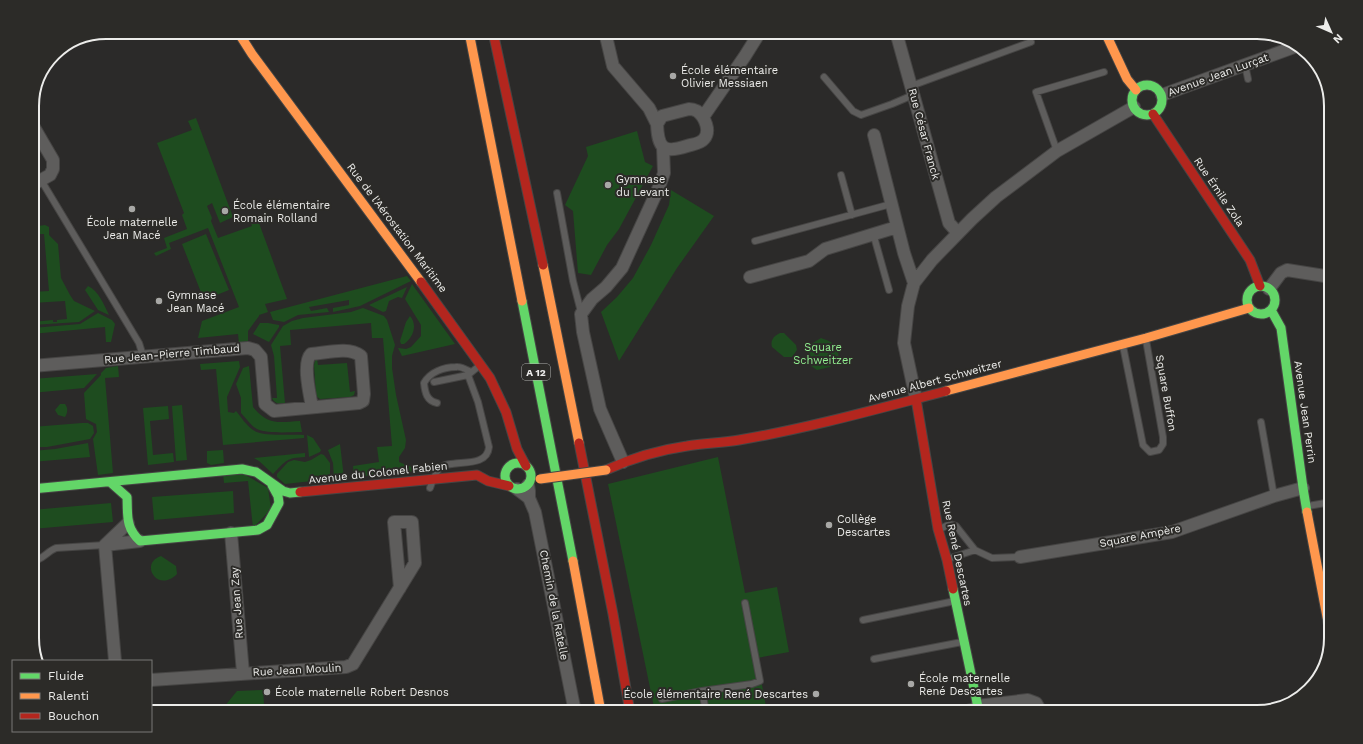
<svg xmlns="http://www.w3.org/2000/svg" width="1363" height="744" viewBox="0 0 1363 744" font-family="'Work Sans',sans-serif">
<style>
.green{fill:#1e4c1f}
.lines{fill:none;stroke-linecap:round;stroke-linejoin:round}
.lane-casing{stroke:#464544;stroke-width:8}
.street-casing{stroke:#464544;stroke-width:14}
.fast-casing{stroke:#464544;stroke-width:11}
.slow-casing{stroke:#464544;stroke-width:11}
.jam-casing{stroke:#464544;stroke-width:11}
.lane{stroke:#5e5d5c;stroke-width:6}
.street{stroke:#5e5d5c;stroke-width:12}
.fast{stroke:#63d668;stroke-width:9}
.slow{stroke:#ff974d;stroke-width:9}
.jam{stroke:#b3261e;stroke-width:9}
.slow-bridge-casing{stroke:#464544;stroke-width:11;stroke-linecap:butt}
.slow-bridge{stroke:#ff974d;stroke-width:9}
.poi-dot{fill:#a8a8a6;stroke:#2c2b28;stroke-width:1.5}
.labels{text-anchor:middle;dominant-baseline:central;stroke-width:4;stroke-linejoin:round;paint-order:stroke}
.shield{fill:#2c2b28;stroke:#b2b2b0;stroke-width:1}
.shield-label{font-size:10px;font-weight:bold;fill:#ececea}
.poi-label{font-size:11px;fill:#ececea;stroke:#2c2b28;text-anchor:start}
.street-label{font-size:11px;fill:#ececea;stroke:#2c2b28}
.park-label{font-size:11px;fill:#92f091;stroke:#2c2b28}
.rim{fill:none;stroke:#ececea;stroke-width:2}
</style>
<rect width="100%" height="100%" fill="#2b2a29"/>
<path class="green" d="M196,118L233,217L220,223L212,203L207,206L212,218L211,221L218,238L252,226L249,218L256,215L287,299L265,304L268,312L259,315V316L248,331V341L239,343L238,334L198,338L202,321L239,307L208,228L169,243L171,249L156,256L154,253L167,248L164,238L187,229L182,215L184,213L157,143L192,130L188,121Z
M637,131L645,162L653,166L619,229L607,245L591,275L578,273L573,211L565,205L588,156L586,147Z
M671,190L714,216L677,268L619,361L601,312L617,297L633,278L651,245L669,205Z
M45,225L49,227V235L58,244L61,278L70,295L74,301L95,311L79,322L32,325V322L53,320V322H57V320L67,319L65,301L32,303V292L49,291L44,234H38V232H32V227Z
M206,234L229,290L204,300L182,244Z
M407,276L411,281L360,306L333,312V308L349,305V300L309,307L311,311L327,308L329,312L298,315L284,322L273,320L270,312Z
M412,284L455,344L402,356L398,348L406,349L411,347L421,336V325L405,299Z
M88,286C99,291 104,305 109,315L98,310L85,290Z
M407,287L402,298L398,297L389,301L386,311L383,312L369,305Z
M363,308L384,316L387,320L395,345L392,356V368L396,395L406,440L405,448L399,457V462L422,471L354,477L353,466L379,462L377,447L392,446L383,338H372L371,323L290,330L291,345L280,346L285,403C279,404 275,404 272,398H277L274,356L271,345L283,326L292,321L303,318L351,312Z
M98,313L112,320L115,324L111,342H106L105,327L32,334V328L80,324Z
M410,316C418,325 413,338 404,344H401L400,341L406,322Z
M260,323H268L279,325V327L269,342L253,334Z
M780,333H784L796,345L797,350L792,357H784L772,347C770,340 774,336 780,333Z
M821,338C835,343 838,345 839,360L830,367L817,370L811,366L807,360L808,346Z
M317,359L318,365L347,363L350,392L355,391L354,395L350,397L320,399L316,396L314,365L315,361Z
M239,361L240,367L227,397L228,412L234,413L236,411C241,417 246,425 253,430C263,437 291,434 304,435V438L223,445L216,369L201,370L200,364Z
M118,366L119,377L105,378L113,473L98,475L93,439L97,432L96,424L86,419L84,393L101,375V373L106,368Z
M249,366L253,407C269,426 279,422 300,421L302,432C290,432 268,434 257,429C251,426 246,418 241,413V398L236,384L243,368Z
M97,374L84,388L32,393V379Z
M60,404H65C68,408 68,412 65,417L58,415L55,410Z
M182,405L187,460L176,461L172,406Z
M168,406L169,419L150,421L153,455L173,453L174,462L148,465L143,408Z
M82,423H88L93,426L94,433L90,439L47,447H32V427Z
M307,435L313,438L321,450L320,452L309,457Z
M88,443L90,457L32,462V451L55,449Z
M340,444L344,478L334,479L333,463L328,450Z
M223,450L224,463L211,465L207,463V451Z
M305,453V457C286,458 287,460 273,474L259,461L254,458Z
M321,454L324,455L330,463V479L285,484L277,477V474L288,462L294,460L305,462L311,460Z
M718,457L745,593L777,587L789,652L757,658L767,712H655L608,484Z
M223,473H242L268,488L271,509L253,528L248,481L224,483Z
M233,491L234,513L154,520L152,497Z
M111,503L113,522L32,529V510Z
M161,556L176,566L177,574C157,594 139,563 161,556Z
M263,690L264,704H272L271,712H229L224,707L237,691Z"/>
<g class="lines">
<g class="lane-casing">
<path id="lane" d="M1245,65L1248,79
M824,77L853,111L861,115L892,104L913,95
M911,86L1031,42
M1057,151L1036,92L1104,72
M841,175L852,215
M41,180L139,343L143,356
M557,193L573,281L581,312
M873,233L889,290
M755,241L891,204
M1123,346L1143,445L1150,452L1159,450L1163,444V437L1146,340
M434,382L468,375
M437,403C427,401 425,393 424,383C430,372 444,367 456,367C461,366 467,370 471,372
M1261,422L1274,496
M430,488C432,482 435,473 440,468C451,458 487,470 489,447L478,402L468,375L479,366
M1308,506L1331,502
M940,529L950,524L956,526L975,550L948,559
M975,550L992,558L1020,557
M32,561C43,560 46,552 56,548L105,545
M863,620L955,601
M874,659L962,642
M702,691L706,712
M662,699L702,691L752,684L760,681L745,603
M954,712L957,710L977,706"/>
</g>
<g class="street-casing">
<path id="street" d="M605,32L613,66L649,108L657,124
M896,32L949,223L958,233
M1162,95L1297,46
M689,109C691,109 695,110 697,111C705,117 711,131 704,139C700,144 693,144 687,146C663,154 658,148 657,124L662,116Z
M703,117L745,56L760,32
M32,124L53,160V169L50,175L32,185
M874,135L904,253L914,283
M750,277L809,261L825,249L897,227
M1269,289L1281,273L1287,270L1331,277
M32,366L248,348L255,350L261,357L265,404L274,411L359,403L363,401L364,394L361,356C348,346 327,353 311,354C302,363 310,395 312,407
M916,399L904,343L908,306L914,283L932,260L972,219L996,197L1057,151L1134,107
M623,462L600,409L583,332L581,314L592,299L606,287L622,268L659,187L664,173L663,147
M528,485L529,491V498L535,512L575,712
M517,489L529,498
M231,533L243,673
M105,545L115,661
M105,545L140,541
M105,545L128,523
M1020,557L1172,532L1274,496L1303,488
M151,680L346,667L353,664L415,563L412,522H394L400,588
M977,706L1028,700L1036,703L1041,712"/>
</g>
<g class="fast-casing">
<path id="fast" d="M1132 100a15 15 0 1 1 30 0a15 15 0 1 1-30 0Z
M1247 300a14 14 0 1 1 28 0a14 14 0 1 1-28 0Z
M522,301L573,561
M1271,310L1281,328L1303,488L1307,512
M505 476a13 13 0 1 1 26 0a13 13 0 1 1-26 0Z
M110,482L127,497C128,515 125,527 140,541L258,530L267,525L279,503L278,496L272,485
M32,489L242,469L256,472L283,491L290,493L300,492
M953,589L979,712"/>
</g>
<g class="slow-casing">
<path id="slow" d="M238,32L252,54L421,282
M469,32L522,301
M1105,32L1127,79L1136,90
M543,265L579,443
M946,391L1146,338L1249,308
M1307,512L1331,638
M573,561L601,712"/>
</g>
<g class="jam-casing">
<path id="jam" d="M493,32L543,265
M1153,114L1250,260L1260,286
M421,282L490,378L506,412L517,449L526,466
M916,399L938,529L947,560L953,589
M579,443L613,614L630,712
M606,470C632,458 659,450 687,446C704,443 722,443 739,440C809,428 877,409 946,391
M300,492L477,475L488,481L509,486"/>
</g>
<use href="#lane" class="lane"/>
<use href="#street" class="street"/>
<use href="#fast" class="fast"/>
<use href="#slow" class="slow"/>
<use href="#jam" class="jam"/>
<g class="slow-bridge-casing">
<path id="slow-bridge" d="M540,479L606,470"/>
</g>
<use href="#slow-bridge" class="slow-bridge"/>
</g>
<g class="poi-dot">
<circle cx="673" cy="76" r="4"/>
<circle cx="608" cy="185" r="4"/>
<circle cx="132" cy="209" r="4"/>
<circle cx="225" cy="211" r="4"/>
<circle cx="159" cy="301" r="4"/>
<circle cx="829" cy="525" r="4"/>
<circle cx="911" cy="684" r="4"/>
<circle cx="267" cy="692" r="4"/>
<circle cx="816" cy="694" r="4"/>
</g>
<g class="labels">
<rect class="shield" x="522" y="364" width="28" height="16" rx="3"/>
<g class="shield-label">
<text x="536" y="372">A 12</text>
</g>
<g class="poi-label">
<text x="681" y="70">École élémentaire<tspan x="681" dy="13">Olivier Messiaen</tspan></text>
<text x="616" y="179">Gymnase<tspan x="616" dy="13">du Levant</tspan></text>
<text x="233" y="205">École élémentaire<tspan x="233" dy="13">Romain Rolland</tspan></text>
<text x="132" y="222" text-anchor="middle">École maternelle<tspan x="132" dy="13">Jean Macé</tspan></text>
<text x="167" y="295">Gymnase<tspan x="167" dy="13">Jean Macé</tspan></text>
<text x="837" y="519">Collège<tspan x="837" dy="13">Descartes</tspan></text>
<text x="919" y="678">École maternelle<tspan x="919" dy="13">René Descartes</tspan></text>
<text x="275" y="692">École maternelle Robert Desnos</text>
<text x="808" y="694" text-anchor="end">École élémentaire René Descartes</text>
</g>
<g class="street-label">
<text transform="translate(1218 75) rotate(-20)">Avenue Jean Lurçat</text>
<text transform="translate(924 134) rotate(75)">Rue César Franck</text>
<text transform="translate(1219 192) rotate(56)">Rue Émile Zola</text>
<text transform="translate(397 228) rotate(53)">Rue de l'Aérostation Maritime</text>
<text transform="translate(172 354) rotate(-5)">Rue Jean-Pierre Timbaud</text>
<text transform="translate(935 381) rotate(-15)">Avenue Albert Schweitzer</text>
<text transform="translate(1166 393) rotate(80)">Square Buffon</text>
<text transform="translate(1305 412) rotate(82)">Avenue Jean Perrin</text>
<text transform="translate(378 473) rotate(-6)">Avenue du Colonel Fabien</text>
<text transform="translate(1140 536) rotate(-11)">Square Ampère</text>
<text transform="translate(957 553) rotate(78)">Rue René Descartes</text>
<text transform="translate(237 603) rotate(-94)">Rue Jean Zay</text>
<text transform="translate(554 605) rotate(79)">Chemin de la Ratelle</text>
<text transform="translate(297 670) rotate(-3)">Rue Jean Moulin</text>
</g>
<g class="park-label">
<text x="823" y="347">Square<tspan x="823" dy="13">Schweitzer</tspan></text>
</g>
</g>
<path d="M0 0H1363V744H0ZM106 39H1257A67 67 0 0 1 1324 106V638A67 67 0 0 1 1257 705H106A67 67 0 0 1 39 638V106A67 67 0 0 1 106 39Z" fill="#2c2b28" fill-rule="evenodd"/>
<path class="rim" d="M106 39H1257A67 67 0 0 1 1324 106V638A67 67 0 0 1 1257 705H106A67 67 0 0 1 39 638V106A67 67 0 0 1 106 39Z"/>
<rect x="12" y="660" width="140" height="72" fill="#2c2b28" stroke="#797876"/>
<rect x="20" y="673" width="20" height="6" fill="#63d668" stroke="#797876"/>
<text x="48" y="680" font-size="12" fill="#ececea">Fluide</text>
<rect x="20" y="693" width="20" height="6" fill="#ff974d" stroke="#797876"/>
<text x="48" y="700" font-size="12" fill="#ececea">Ralenti</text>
<rect x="20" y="713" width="20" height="6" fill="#b3261e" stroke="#797876"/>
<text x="48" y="720" font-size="12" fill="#ececea">Bouchon</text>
<g transform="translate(1331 32) rotate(135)" stroke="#2c2b28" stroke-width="3" paint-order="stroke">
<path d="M0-3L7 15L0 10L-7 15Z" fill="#ececea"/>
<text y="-6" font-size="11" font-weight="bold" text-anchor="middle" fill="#ececea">N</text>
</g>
</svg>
